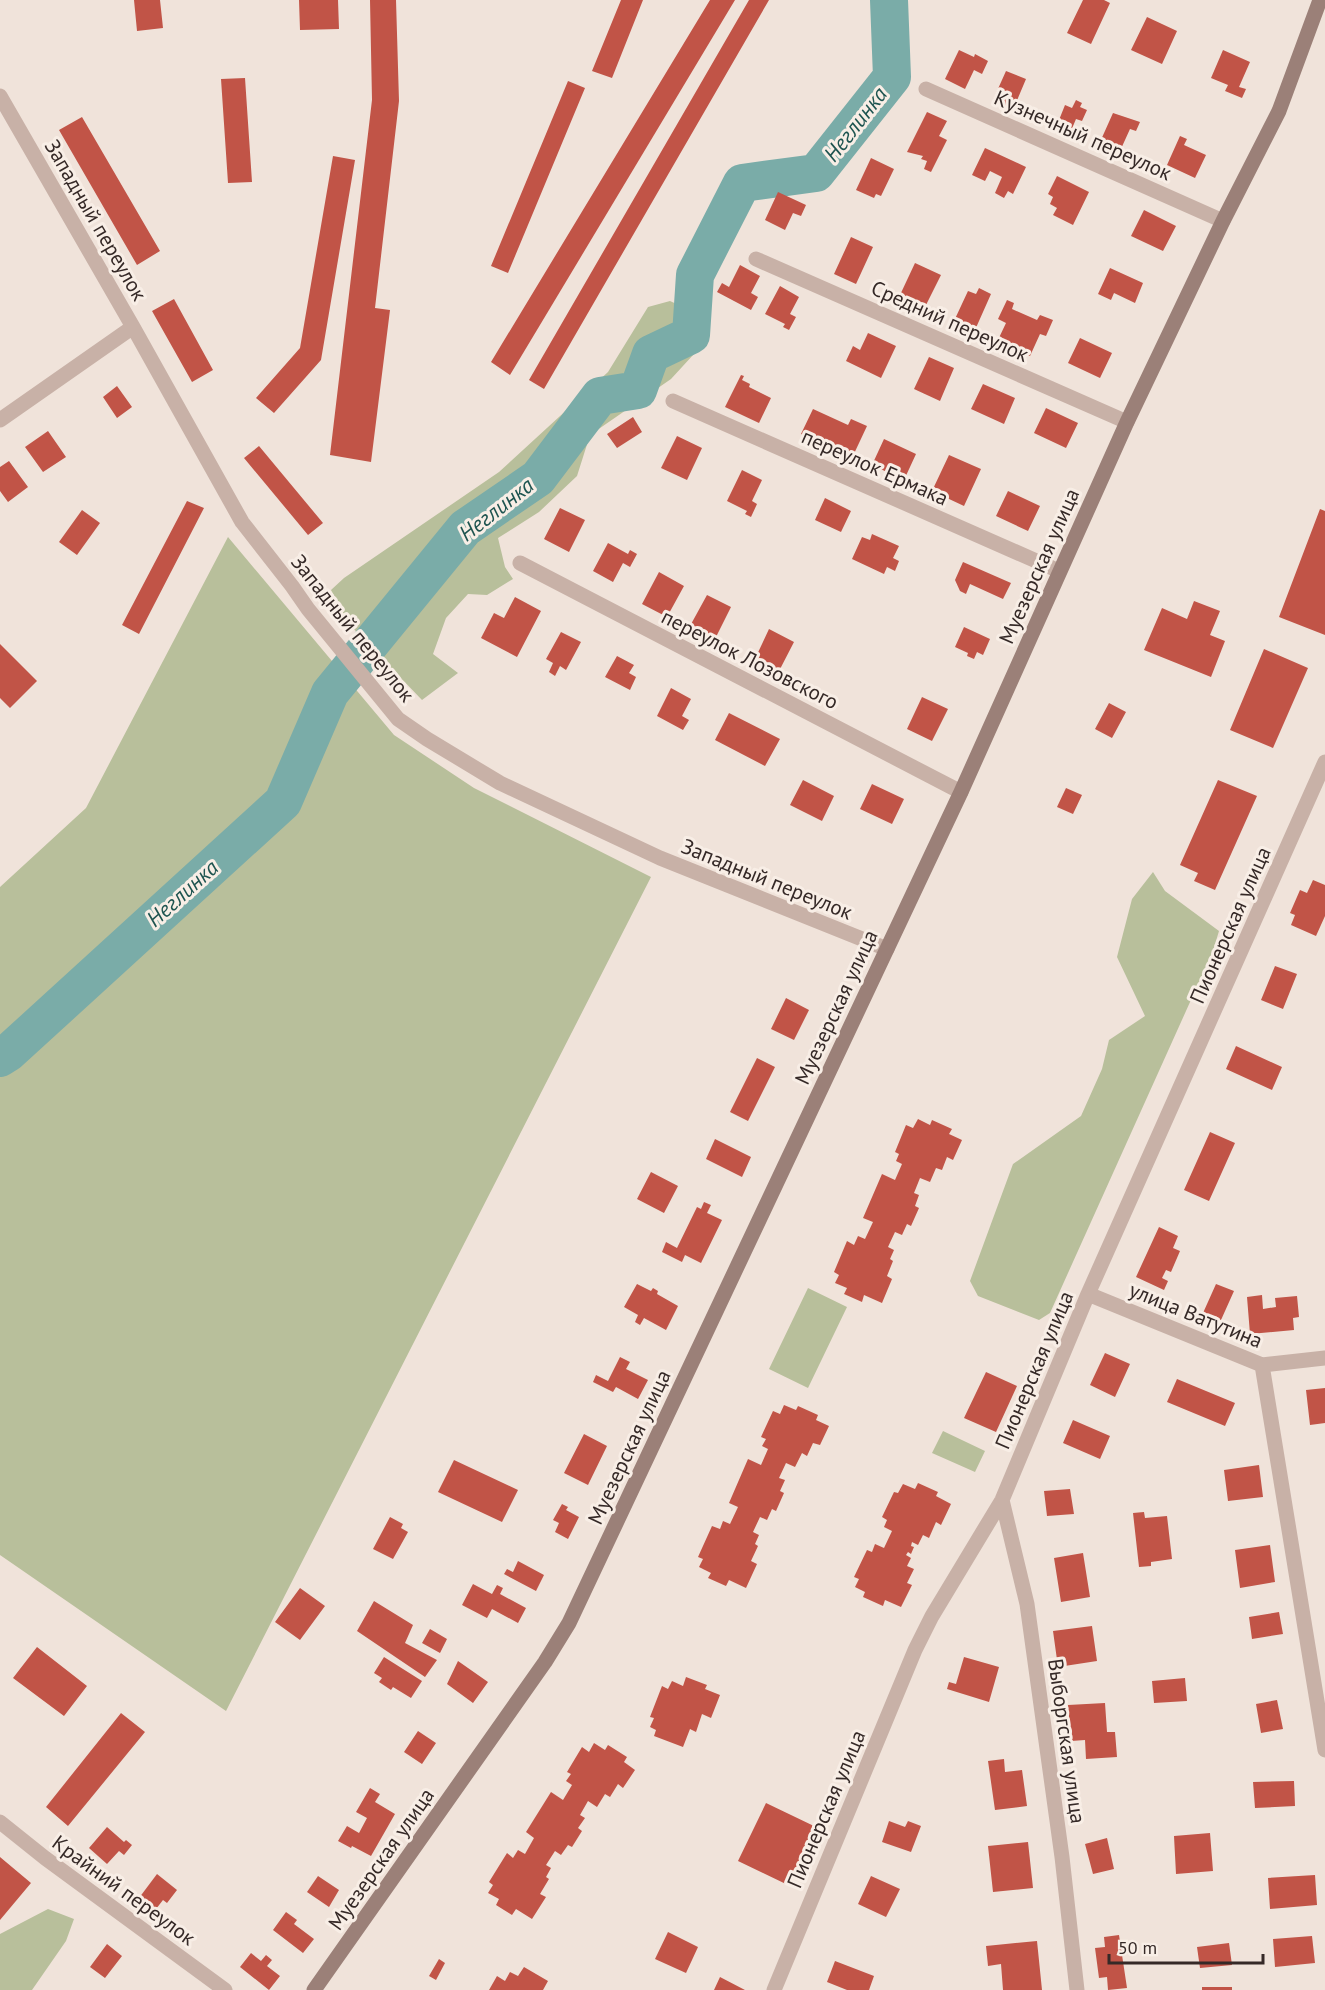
<svg xmlns="http://www.w3.org/2000/svg" width="1325" height="1990" viewBox="0 0 1325 1990" font-family="'PT Sans',sans-serif">
<style>
.green{fill:#b8bf9b}
.lines{fill:none;stroke-linecap:round;stroke-linejoin:round}
.river{stroke:#7aaca8;stroke-width:38}
.building{fill:#c15447}
.minor{stroke:#c8b1a7;stroke-width:15}
.secondary{stroke:#9b8078;stroke-width:15}
.labels{text-anchor:middle;dominant-baseline:central;stroke-width:6;stroke-linejoin:round;paint-order:stroke}
.street-label{font-size:21px;fill:#352927;stroke:#f8eee6}
.water-label{font-size:22px;font-style:italic;fill:#1e5450;stroke:#f8eee6}
</style>
<rect width="100%" height="100%" fill="#f0e3da"/>
<path class="green" d="M670,301L683,307L705,342L671,379L590,435L577,476L539,512L498,538L505,567L513,579L487,595L468,594L446,618L433,654L458,673L422,700L348,623L331,590L344,578L499,472L608,372L648,307Z
M228,537L394,735L474,788L651,877L226,1711L0,1555V887L86,808Z
M1153,872L1165,891L1219,931L1213,951L1050,1313L1039,1320L978,1296L970,1281L1013,1164L1081,1116L1102,1069L1109,1040L1145,1016L1117,957L1132,899Z
M808,1288L847,1307L808,1388L769,1369Z
M943,1431L985,1451L975,1472L932,1453Z
M48,1909L74,1919L66,1941L32,1990H0V1934Z"/>
<g class="lines">
<path class="river" d="M0,1058L8,1053L283,802L330,693L465,528L538,478L600,396L638,390L651,354L691,335L695,275L742,183L816,173L892,77L889,0"/>
</g>
<path class="building" d="M134,0H160L163,28L137,31Z
M299,0H338L339,29L300,30Z
M370,0H396L399,101L375,308L390,310L371,462L330,455L372,100Z
M621,0H643L612,78L592,71Z
M710,0H735L510,375L491,362Z
M749,0H769L544,389L529,380Z
M1083,0H1104L1110,3L1091,44L1067,33Z
M1147,17L1177,31L1162,64L1131,50Z
M959,50L974,57L975,54L988,61L982,74L974,70L965,89L945,79Z
M1223,50L1250,62L1239,87L1246,89L1242,98L1225,91L1228,85L1211,78Z
M1006,71L1026,79L1013,110L993,100Z
M245,78L252,182L228,183L221,79Z
M568,81L585,88L508,273L491,266Z
M1076,100L1082,103L1080,107L1087,110L1082,121L1076,119L1071,131L1057,125L1065,105L1072,108Z
M927,112L947,121L939,136L947,140L931,172L924,169L927,161L921,159L923,156L907,152Z
M1113,113L1140,122L1136,131L1130,129L1120,151L1100,142Z
M82,117L160,251L137,265L59,130Z
M1180,136L1187,139L1184,145L1206,155L1195,178L1167,165Z
M985,148L1026,167L1013,194L1008,191L1004,198L995,193L1002,177L990,171L985,181L972,175Z
M333,156L355,160L321,360L274,413L256,398L300,348Z
M871,158L894,169L881,196L876,194L874,198L856,190Z
M1057,176L1089,192L1073,225L1053,215L1057,208L1050,204L1053,197L1048,194Z
M778,192L806,205L801,216L793,213L785,230L765,220Z
M1144,210L1176,226L1163,251L1131,236Z
M851,237L873,247L856,284L834,274Z
M915,263L941,275L925,307L900,295Z
M740,265L760,276L751,293L758,297L751,310L717,292L722,283L729,287Z
M1110,268L1143,283L1135,303L1114,293L1111,300L1098,294Z
M780,286L799,297L790,314L796,317L789,330L783,327L785,324L765,314Z
M979,288L991,294L975,330L954,321L968,291L976,294Z
M174,299L213,370L192,382L152,311Z
M1007,300L1014,303L1012,309L1037,320L1040,315L1053,320L1046,336L1040,334L1030,356L997,342L1006,323L998,319Z
M868,333L896,346L881,378L846,361L853,346L860,350Z
M1080,338L1112,353L1100,378L1068,363Z
M929,357L954,368L940,401L914,389Z
M741,375L744,376L742,380L750,384L749,387L771,398L759,423L725,407Z
M983,384L1015,398L1004,424L971,409Z
M117,386L132,407L117,418L103,397Z
M1046,408L1078,423L1066,448L1034,433Z
M813,409L848,425L851,419L867,426L852,458L801,434Z
M633,417L642,432L617,448L607,434Z
M48,431L66,457L43,472L25,447Z
M677,436L702,448L687,480L661,468Z
M884,439L916,454L904,480L872,465Z
M259,446L323,523L308,535L244,458Z
M949,455L981,469L964,506L932,491Z
M9,461L28,487L8,502L0,491V467Z
M742,470L762,480L752,501L757,504L751,517L745,514L747,511L727,501Z
M1008,491L1040,506L1028,531L996,516Z
M825,498L851,511L841,532L815,520Z
M187,501L204,508L139,634L122,625Z
M560,508L585,520L569,552L544,539Z
M1320,509L1325,511V635L1279,617Z
M82,510L100,523L77,555L59,542Z
M872,534L899,546L893,558L899,561L895,571L887,567L884,574L852,559L862,537L870,540Z
M608,543L628,554L630,550L637,554L630,567L623,563L613,582L593,571Z
M963,562L1011,583L1003,599L970,584L966,594L960,591L955,580Z
M659,572L684,586L667,617L642,604Z
M707,595L731,607L715,639L690,626Z
M515,597L541,611L517,657L481,638L494,613L504,618Z
M1194,601L1220,611L1210,635L1225,641L1211,677L1144,650L1162,608L1187,619Z
M964,627L990,639L983,655L977,652L974,659L967,656L968,653L955,647Z
M769,629L794,642L778,673L754,661Z
M561,632L581,642L566,670L560,666L555,676L549,672L553,663L546,659Z
M0,644L37,681L10,708L0,698Z
M1264,649L1308,668L1273,748L1230,730Z
M617,656L634,665L629,673L636,677L630,690L605,677Z
M671,688L691,699L682,716L689,720L683,730L657,716Z
M922,697L948,709L932,741L907,729Z
M1109,703L1126,712L1112,738L1095,729Z
M729,713L780,739L765,766L715,740Z
M803,780L834,796L822,821L790,805Z
M1218,780L1257,796L1215,890L1194,881L1198,873L1180,865Z
M872,784L904,799L892,824L860,809Z
M1066,788L1082,795L1073,814L1057,807Z
M1313,880L1325,885V916L1316,936L1291,925L1295,915L1290,913L1300,890L1307,893Z
M1275,966L1297,974L1283,1009L1261,1000Z
M786,998L809,1010L794,1040L771,1029Z
M1236,1046L1282,1067L1272,1090L1226,1069Z
M757,1058L775,1067L748,1121L730,1112Z
M918,1119L930,1125L932,1120L952,1129L949,1134L962,1140L953,1160L947,1157L942,1170L936,1168L930,1182L920,1178L914,1193L919,1195L915,1206L919,1208L911,1226L907,1224L902,1235L895,1232L888,1247L894,1250L890,1259L893,1261L887,1276L892,1279L882,1303L864,1295L862,1302L844,1294L847,1288L835,1283L839,1275L834,1272L847,1241L854,1245L858,1236L865,1239L873,1222L863,1218L882,1174L895,1180L902,1164L896,1161L899,1154L895,1152L906,1125L913,1128Z
M1210,1132L1235,1143L1209,1201L1184,1190Z
M715,1139L751,1157L742,1177L706,1159Z
M651,1172L678,1186L664,1213L637,1199Z
M704,1202L711,1205L707,1213L722,1220L701,1263L685,1255L682,1262L662,1252L666,1242L677,1248L697,1207L701,1209Z
M1159,1227L1178,1236L1173,1248L1180,1251L1171,1272L1166,1270L1162,1278L1168,1281L1164,1290L1136,1277Z
M637,1284L651,1291L653,1288L658,1291L657,1294L678,1306L666,1330L644,1318L640,1325L635,1322L638,1315L624,1307Z
M1216,1284L1234,1291L1221,1320L1203,1313Z
M1262,1295L1263,1309L1276,1307L1275,1298L1297,1296L1299,1317L1293,1318L1294,1330L1250,1334L1247,1297Z
M1105,1353L1130,1364L1115,1397L1090,1385Z
M620,1357L630,1362L626,1369L648,1380L638,1399L616,1387L613,1392L593,1382L596,1375L608,1381Z
M986,1372L1017,1386L996,1432L964,1418Z
M1177,1379L1235,1403L1225,1426L1167,1402Z
M1325,1388V1423L1310,1425L1306,1390Z
M784,1405L796,1410L798,1406L818,1415L816,1420L829,1426L820,1445L813,1443L807,1456L802,1453L795,1467L786,1463L779,1478L785,1480L780,1491L784,1493L776,1511L772,1509L767,1520L760,1517L753,1532L759,1535L755,1544L758,1546L751,1561L757,1564L746,1588L729,1580L726,1586L708,1578L711,1573L699,1567L703,1559L698,1557L712,1526L720,1529L723,1521L730,1524L738,1507L729,1503L748,1459L761,1465L768,1449L762,1446L766,1439L761,1437L773,1411L780,1414Z
M1073,1420L1110,1436L1100,1459L1063,1443Z
M584,1434L607,1446L588,1485L564,1473Z
M454,1460L518,1490L502,1522L438,1492Z
M1259,1465L1263,1497L1228,1501L1224,1470Z
M918,1483L938,1492L936,1496L951,1504L941,1525L936,1522L929,1538L923,1535L918,1545L912,1542L911,1546L914,1547L911,1554L908,1552L906,1555L911,1558L907,1566L914,1569L907,1583L912,1585L901,1607L885,1600L883,1606L863,1597L865,1592L855,1587L859,1579L854,1577L867,1550L872,1552L875,1544L884,1548L892,1531L884,1527L887,1520L882,1517L894,1492L898,1493L903,1484L915,1489Z
M1070,1489L1074,1514L1047,1516L1044,1491Z
M562,1504L568,1507L566,1510L579,1517L568,1539L555,1532L559,1523L553,1520Z
M1144,1512L1145,1518L1167,1516L1172,1559L1151,1562V1566L1139,1567L1133,1513Z
M390,1517L403,1524L401,1528L408,1532L393,1559L373,1549Z
M1270,1545L1275,1582L1240,1588L1235,1550Z
M1083,1553L1090,1597L1061,1602L1054,1558Z
M518,1561L544,1575L536,1591L504,1574L507,1569L513,1572Z
M473,1584L492,1594L497,1585L503,1588L500,1594L526,1608L518,1623L492,1609L487,1618L462,1605Z
M300,1588L325,1606L300,1640L275,1622Z
M374,1601L413,1625L405,1643L437,1660L425,1677L357,1631Z
M1279,1612L1283,1634L1252,1639L1249,1617Z
M1092,1626L1097,1661L1058,1667L1053,1631Z
M430,1629L447,1639L440,1653L422,1643Z
M37,1647L87,1686L64,1716L13,1678Z
M384,1657L422,1681L411,1698L393,1687L391,1690L379,1682L382,1678L374,1673Z
M964,1657L999,1667L989,1702L947,1689L949,1682L956,1684Z
M458,1661L488,1682L473,1703L447,1684Z
M686,1677L707,1685L705,1689L720,1695L711,1718L702,1714L696,1732L690,1729L683,1747L654,1736L656,1730L650,1727L654,1718L650,1717L662,1686L668,1689L672,1681L683,1686Z
M1185,1678L1187,1701L1154,1703L1152,1681Z
M1277,1700L1283,1729L1261,1733L1256,1704Z
M1105,1703L1107,1732H1115L1117,1757L1086,1759L1085,1740L1071,1741L1068,1705Z
M121,1713L145,1732L68,1826L46,1807Z
M418,1731L436,1743L422,1764L404,1752Z
M594,1743L605,1750L608,1745L627,1757L624,1762L635,1770L623,1788L618,1784L610,1797L605,1794L597,1807L588,1801L580,1815L585,1818L578,1828L582,1831L572,1847L568,1845L561,1855L555,1851L546,1865L551,1868L546,1877L549,1879L540,1894L546,1897L532,1919L516,1909L512,1915L496,1905L499,1899L488,1893L493,1885L489,1882L507,1853L513,1858L518,1850L525,1854L534,1838L526,1832L551,1792L563,1800L572,1785L566,1781L571,1774L567,1772L582,1747L589,1752Z
M1004,1759L1005,1772L1022,1770L1027,1806L995,1810L988,1761Z
M1294,1781L1295,1806L1255,1808L1253,1782Z
M370,1788L380,1794L375,1802L395,1814L371,1856L352,1846L351,1848L338,1841L347,1826L359,1833L367,1818L356,1812Z
M766,1803L816,1827L788,1885L738,1861Z
M889,1821L905,1827L908,1821L921,1826L911,1852L882,1842Z
M107,1827L124,1842L126,1840L132,1845L124,1855L119,1851L107,1864L89,1848Z
M1210,1833L1213,1871L1176,1874L1174,1836Z
M1107,1838L1114,1869L1093,1874L1085,1844Z
M1028,1842L1033,1888L993,1892L988,1846Z
M0,1857L31,1883L0,1920Z
M157,1874L177,1890L167,1903L163,1900L149,1918L133,1906Z
M1315,1875L1317,1905L1270,1909L1268,1878Z
M318,1876L339,1890L329,1907L307,1892Z
M871,1876L900,1889L886,1917L858,1904Z
M286,1912L297,1920L294,1924L314,1939L303,1953L273,1930Z
M668,1932L698,1947L686,1973L655,1959Z
M1119,1935L1127,1988L1108,1990L1107,1977L1099,1978L1095,1948L1105,1947L1104,1937Z
M1312,1936L1315,1963L1275,1967L1273,1939Z
M1037,1941L1042,1990H1003L1001,1964L988,1966L986,1946Z
M1229,1943L1232,1965L1200,1968L1197,1947Z
M107,1944L122,1956L105,1978L90,1967Z
M251,1953L261,1961L266,1955L272,1960L267,1966L280,1976L269,1990L240,1967Z
M439,1959L445,1963L436,1980L429,1976Z
M835,1961L874,1976L869,1990H847L827,1982Z
M524,1967L548,1981L543,1990H489L497,1976L505,1981L510,1972L518,1976Z
M720,1977L745,1990H714Z
M1202,1987H1232V1990H1202Z"/>
<g class="lines">
<path class="minor" d="M926,89L1223,221
M0,96L133,327L242,522L292,586L308,609L398,719L427,739L500,783L660,858L887,949
M756,259L1127,422
M673,401L1059,571
M0,420L133,327
M520,563L961,792
M1088,1294L1262,1365L1325,1358
M1262,1365L1325,1750
M1002,1500L1027,1604L1062,1857L1077,1990
M0,1822L45,1858L225,1990
M774,1990L915,1650L932,1616L1002,1500L1088,1294L1325,762"/>
<path class="secondary" d="M314,1990L545,1662L569,1623L961,792L1127,422L1223,221L1279,111L1320,0"/>
</g>
<g class="labels">
<g class="street-label">
<text transform="translate(1083 135) rotate(24)">Кузнечный переулок</text>
<text transform="translate(96 220) rotate(60)">Западный переулок</text>
<text transform="translate(950 321) rotate(24)">Средний переулок</text>
<text transform="translate(875 467) rotate(24)">переулок Ермака</text>
<text transform="translate(1039 566) rotate(-66)">Муезерская улица</text>
<text transform="translate(353 628) rotate(51)">Западный переулок</text>
<text transform="translate(750 659) rotate(27)">переулок Лозовского</text>
<text transform="translate(767 879) rotate(22)">Западный переулок</text>
<text transform="translate(1230 925) rotate(-66)">Пионерская улица</text>
<text transform="translate(836 1007) rotate(-65)">Муезерская улица</text>
<text transform="translate(1196 1315) rotate(22)">улица Ватутина</text>
<text transform="translate(1034 1370) rotate(-67)">Пионерская улица</text>
<text transform="translate(629 1447) rotate(-65)">Муезерская улица</text>
<text transform="translate(1067 1741) rotate(82)">Выборгская улица</text>
<text transform="translate(826 1809) rotate(-67)">Пионерская улица</text>
<text transform="translate(381 1859) rotate(-55)">Муезерская улица</text>
<text transform="translate(124 1890) rotate(36)">Крайний переулок</text>
</g>
<g class="water-label">
<text transform="translate(855 124) rotate(-52)">Неглинка</text>
<text transform="translate(496 509) rotate(-38)">Неглинка</text>
<text transform="translate(182 893) rotate(-42)">Неглинка</text>
</g>
</g>
<path d="M1109 1954v9h154v-9" fill="none" stroke="#352927" stroke-width="3"/>
<text x="1118" y="1954" font-size="18" fill="#352927" stroke="#f8eee6" stroke-width="4.5" paint-order="stroke">50 m</text>
</svg>
